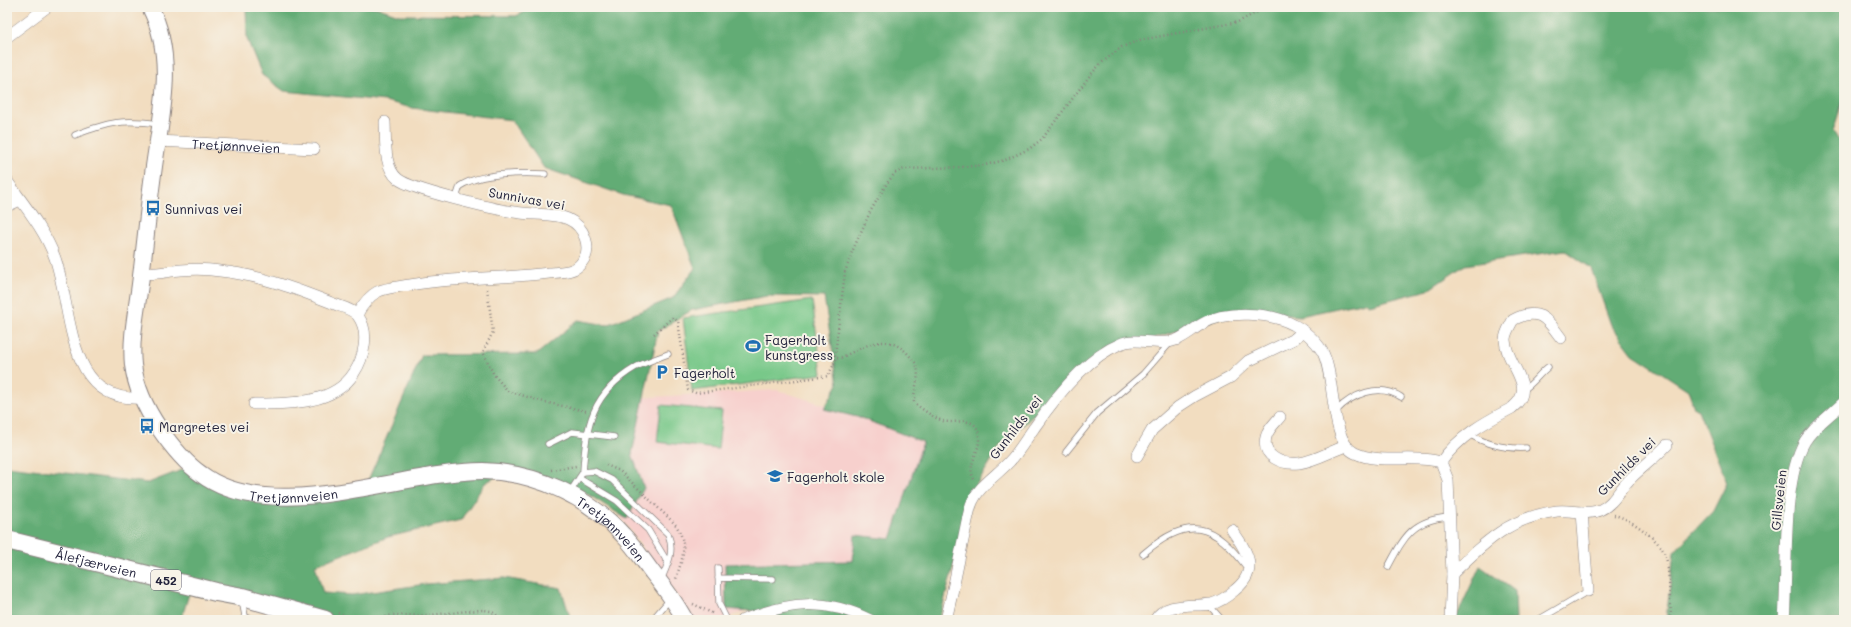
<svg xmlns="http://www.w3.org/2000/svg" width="1851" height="627" viewBox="0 0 1851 627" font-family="Mali,sans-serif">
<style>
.built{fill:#f7d0cd}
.green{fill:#78c889;stroke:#4d7562}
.forest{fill:#62ac75;stroke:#426758}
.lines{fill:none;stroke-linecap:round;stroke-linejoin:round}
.lane-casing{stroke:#8a807e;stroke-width:7}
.street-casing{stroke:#8a807e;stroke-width:12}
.secondary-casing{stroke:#8a807e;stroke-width:18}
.primary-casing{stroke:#8a807e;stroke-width:20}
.path{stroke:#8a807e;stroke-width:2.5;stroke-dasharray:1 3;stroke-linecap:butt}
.lane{stroke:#fff;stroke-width:5.5}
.street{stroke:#fff;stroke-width:11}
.secondary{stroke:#fff;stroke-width:16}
.primary{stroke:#fff;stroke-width:18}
.labels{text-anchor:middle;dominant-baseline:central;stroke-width:4;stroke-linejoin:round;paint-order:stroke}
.shield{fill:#f7f3e8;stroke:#62616f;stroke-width:1}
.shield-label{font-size:12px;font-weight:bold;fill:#22223b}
.street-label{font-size:13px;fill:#22223b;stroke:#f7f3e8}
.poi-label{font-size:13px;fill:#22223b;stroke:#f7f3e8;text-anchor:start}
</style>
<rect width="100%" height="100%" fill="#f7f3e8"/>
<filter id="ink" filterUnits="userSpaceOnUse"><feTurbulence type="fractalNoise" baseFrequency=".025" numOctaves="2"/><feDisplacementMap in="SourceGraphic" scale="8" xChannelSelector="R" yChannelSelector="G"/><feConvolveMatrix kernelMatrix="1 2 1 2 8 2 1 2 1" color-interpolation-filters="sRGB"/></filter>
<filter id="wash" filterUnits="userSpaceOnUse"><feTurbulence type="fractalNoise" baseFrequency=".012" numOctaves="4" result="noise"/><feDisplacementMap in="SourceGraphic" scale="16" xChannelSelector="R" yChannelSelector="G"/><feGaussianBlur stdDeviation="0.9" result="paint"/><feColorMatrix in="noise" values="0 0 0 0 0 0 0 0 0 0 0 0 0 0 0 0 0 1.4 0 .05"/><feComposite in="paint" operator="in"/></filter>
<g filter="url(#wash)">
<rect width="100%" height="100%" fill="#f2ddc0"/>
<path class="built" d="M777,390L934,439L896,611L775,601L720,620H694L618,513L635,398Z"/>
<path class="green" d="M812,300L822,374L692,391L683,318Z
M661,405L722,411L718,449L657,442Z"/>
<path class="forest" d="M246,7H376L399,15L516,16L535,7H1844V97L1833,131L1844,149V620H1666L1674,552L1713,511L1727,483L1698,410L1694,408L1688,390L1633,354L1611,325L1591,268L1565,250L1465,265L1428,290L1369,305L1365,302L1300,316L1241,311L1105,353L1060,390L999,448L975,487L939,620H776L777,613L726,609L725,564L853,561L855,535L891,539L923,442L861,418L824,409L838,384L824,297L767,296L692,310L658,331L632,454L644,488L627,519L583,491L509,469L485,483L461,520L388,537L315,565L323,593L352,595L426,584L504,578L561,588L571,620H326L189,594L181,620H7V466L148,483L195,465L205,475L286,497L366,485L422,355L537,354L578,320L607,325L673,298L695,268L671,205L623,195L544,168L512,120L412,108L385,101L284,91L262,75L247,39Z
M1480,566L1515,591L1516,620H1455Z"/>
</g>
<g filter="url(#ink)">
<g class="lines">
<g class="lane-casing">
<path id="lane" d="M75,135C109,122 122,119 159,124
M456,198L460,186C480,173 522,173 545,174
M1523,390C1533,384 1539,374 1548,367
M1336,411C1352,394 1379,383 1401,397
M1469,434C1487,445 1505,449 1526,448
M548,444L572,432L614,437
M1066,452L1097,413L1143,374L1170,343
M583,472C586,424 592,393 636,367C646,362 658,358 668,354
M579,478L617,501L648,530L668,563
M570,492L583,472L594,471L612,480L668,534C675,551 668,564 661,580
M1143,554C1189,515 1213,522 1248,569
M1388,567C1404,537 1412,520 1449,517
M718,568L719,604L727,620
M718,578L773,579
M242,600L245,616L252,620
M1208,604L1222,620
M652,620L671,598
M1538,620L1588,591"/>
</g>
<g class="street-casing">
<g id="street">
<path d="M7,37L47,7"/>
<path id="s1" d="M158,141L314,149"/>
<path d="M7,181C24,205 45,230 55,258C73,309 65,403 142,398"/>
<path d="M7,206L20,200"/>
<path d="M142,273C156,275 167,271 181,270C194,269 207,269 220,271C261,275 299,290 337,305C343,307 354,310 358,316C370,332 364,358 354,373C334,405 287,404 254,404"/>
<path d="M357,314C362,306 369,296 377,292C387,287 399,287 410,285C456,277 503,279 549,273C560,272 575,273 582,262C593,248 584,226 568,219C554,213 530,215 514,212C493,209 412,190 398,179C383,167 386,139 385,122"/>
<path d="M1280,417C1275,423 1268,429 1266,437C1261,457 1283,465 1299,463C1315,461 1331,451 1346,446"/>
<path d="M1137,456L1152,430L1178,407L1195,396L1231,377L1248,361L1294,339L1303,331"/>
<path d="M1441,462C1459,436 1485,422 1512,408C1539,387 1506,365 1505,340C1505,333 1510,326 1513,320C1539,306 1547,319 1561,338"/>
<path d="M1582,512L1588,591"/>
<path d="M1452,574C1486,541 1509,518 1557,511C1571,509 1587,516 1600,510C1614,504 1620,488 1631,478C1643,466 1656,457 1667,445"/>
<path d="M743,620C789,602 824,597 870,620"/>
<path d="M946,620C952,595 957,570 962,545C965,532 967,518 971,505C978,486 996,476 1009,462C1018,453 1026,439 1034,428C1054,399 1086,358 1120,344C1137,336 1159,347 1176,340C1186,336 1193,329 1202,324C1226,310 1270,312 1294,325C1304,330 1316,341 1322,351C1336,375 1329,441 1355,453C1381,465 1413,454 1441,462L1448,480L1452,574L1450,620"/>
<path d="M1155,620C1165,601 1194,607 1211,604C1220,602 1228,596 1235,590C1260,570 1247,551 1232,530"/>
<path d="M1784,620C1788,571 1781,482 1805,441C1815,425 1831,415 1844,402"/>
</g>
</g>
<g class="secondary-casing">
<g id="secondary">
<path id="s2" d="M150,7C172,49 165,96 158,141C150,185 147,231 141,276C138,305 130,336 133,365C136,388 146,409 159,428C170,444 185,463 201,474C271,527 402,471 483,471C535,472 589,497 623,535C634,546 643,560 652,572C664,587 676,603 685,620"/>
</g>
</g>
<g class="primary-casing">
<g id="primary">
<path id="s3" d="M7,540L216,592L243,597L325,620"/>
</g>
</g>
<path class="path" d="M487,289L493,332L483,352L494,375L508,391L544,402L586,411
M654,334L672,318L678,321L688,390L696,393L828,376L837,358
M606,465L620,471L676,525C689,547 682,558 676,579
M551,470L576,466
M974,479C966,466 980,452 979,438C979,413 954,425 943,421C932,417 924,410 914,403C913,390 920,379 917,367C916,362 911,358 908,354C885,330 863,348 840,358H837L835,355L845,272L852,252L870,212L887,183L895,173L904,169L963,167L985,165L1005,160L1029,149L1042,139L1088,78L1100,64L1122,47L1140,40L1238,22L1267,7
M1614,515C1630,518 1662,541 1666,557C1670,575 1669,595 1671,613L1669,620
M693,604L714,614
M338,613L361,620
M383,620C387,614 395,615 403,615C430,617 456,611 484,610L491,611L503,620"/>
<use href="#lane" class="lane"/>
<use href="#street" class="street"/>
<use href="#secondary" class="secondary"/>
<use href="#primary" class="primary"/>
</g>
</g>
<defs>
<g id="bus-bare" transform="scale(1.2)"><path d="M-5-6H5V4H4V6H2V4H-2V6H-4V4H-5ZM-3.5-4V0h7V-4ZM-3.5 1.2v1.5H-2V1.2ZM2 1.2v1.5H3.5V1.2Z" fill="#1f6fb2" stroke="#f7f3e8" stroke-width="2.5" paint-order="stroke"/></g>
<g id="stadium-bare" transform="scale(1.2)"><path d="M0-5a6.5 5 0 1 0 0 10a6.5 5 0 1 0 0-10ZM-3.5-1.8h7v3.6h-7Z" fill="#1f6fb2" stroke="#f7f3e8" stroke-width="2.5" paint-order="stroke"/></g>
<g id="parking-bare" transform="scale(1.2)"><path d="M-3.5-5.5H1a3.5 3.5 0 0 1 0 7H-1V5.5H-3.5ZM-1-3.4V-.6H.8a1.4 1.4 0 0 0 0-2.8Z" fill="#1f6fb2" stroke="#f7f3e8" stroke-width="2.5" paint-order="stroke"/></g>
<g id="school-bare" transform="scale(1.2)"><path d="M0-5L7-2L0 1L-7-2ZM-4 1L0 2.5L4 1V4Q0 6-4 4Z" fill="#1f6fb2" stroke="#f7f3e8" stroke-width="2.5" paint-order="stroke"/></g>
</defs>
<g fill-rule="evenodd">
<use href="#bus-bare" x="153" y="208"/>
<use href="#stadium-bare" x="753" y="346"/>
<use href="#parking-bare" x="662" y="372"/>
<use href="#bus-bare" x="147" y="426"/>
<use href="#school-bare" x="775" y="476"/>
</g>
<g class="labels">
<rect class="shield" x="151" y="570" width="30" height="20" rx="3"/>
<g class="shield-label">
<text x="166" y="580">452</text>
</g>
<g class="street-label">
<text stroke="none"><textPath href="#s1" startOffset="78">Tretjønnveien</textPath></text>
<text transform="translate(527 198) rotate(10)">Sunnivas vei</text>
<text transform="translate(1015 427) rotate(-52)">Gunhilds vei</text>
<text transform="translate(1626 466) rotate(-45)">Gunhilds vei</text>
<text stroke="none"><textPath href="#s2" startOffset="591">Tretjønnveien</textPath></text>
<text transform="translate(1778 500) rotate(-84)">Gillsveien</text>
<text stroke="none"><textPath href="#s2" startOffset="927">Tretjønnveien</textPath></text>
<text stroke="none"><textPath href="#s3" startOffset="92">Ålefjærveien</textPath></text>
</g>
<g class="poi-label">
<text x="165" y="208">Sunnivas vei</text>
<text x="765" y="339">Fagerholt<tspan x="765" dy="15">kunstgress</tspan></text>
<text x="674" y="372">Fagerholt</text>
<text x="159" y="426">Margretes vei</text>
<text x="787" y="476">Fagerholt skole</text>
</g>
</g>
<rect width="1851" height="627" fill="none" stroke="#f7f3e8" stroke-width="24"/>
</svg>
